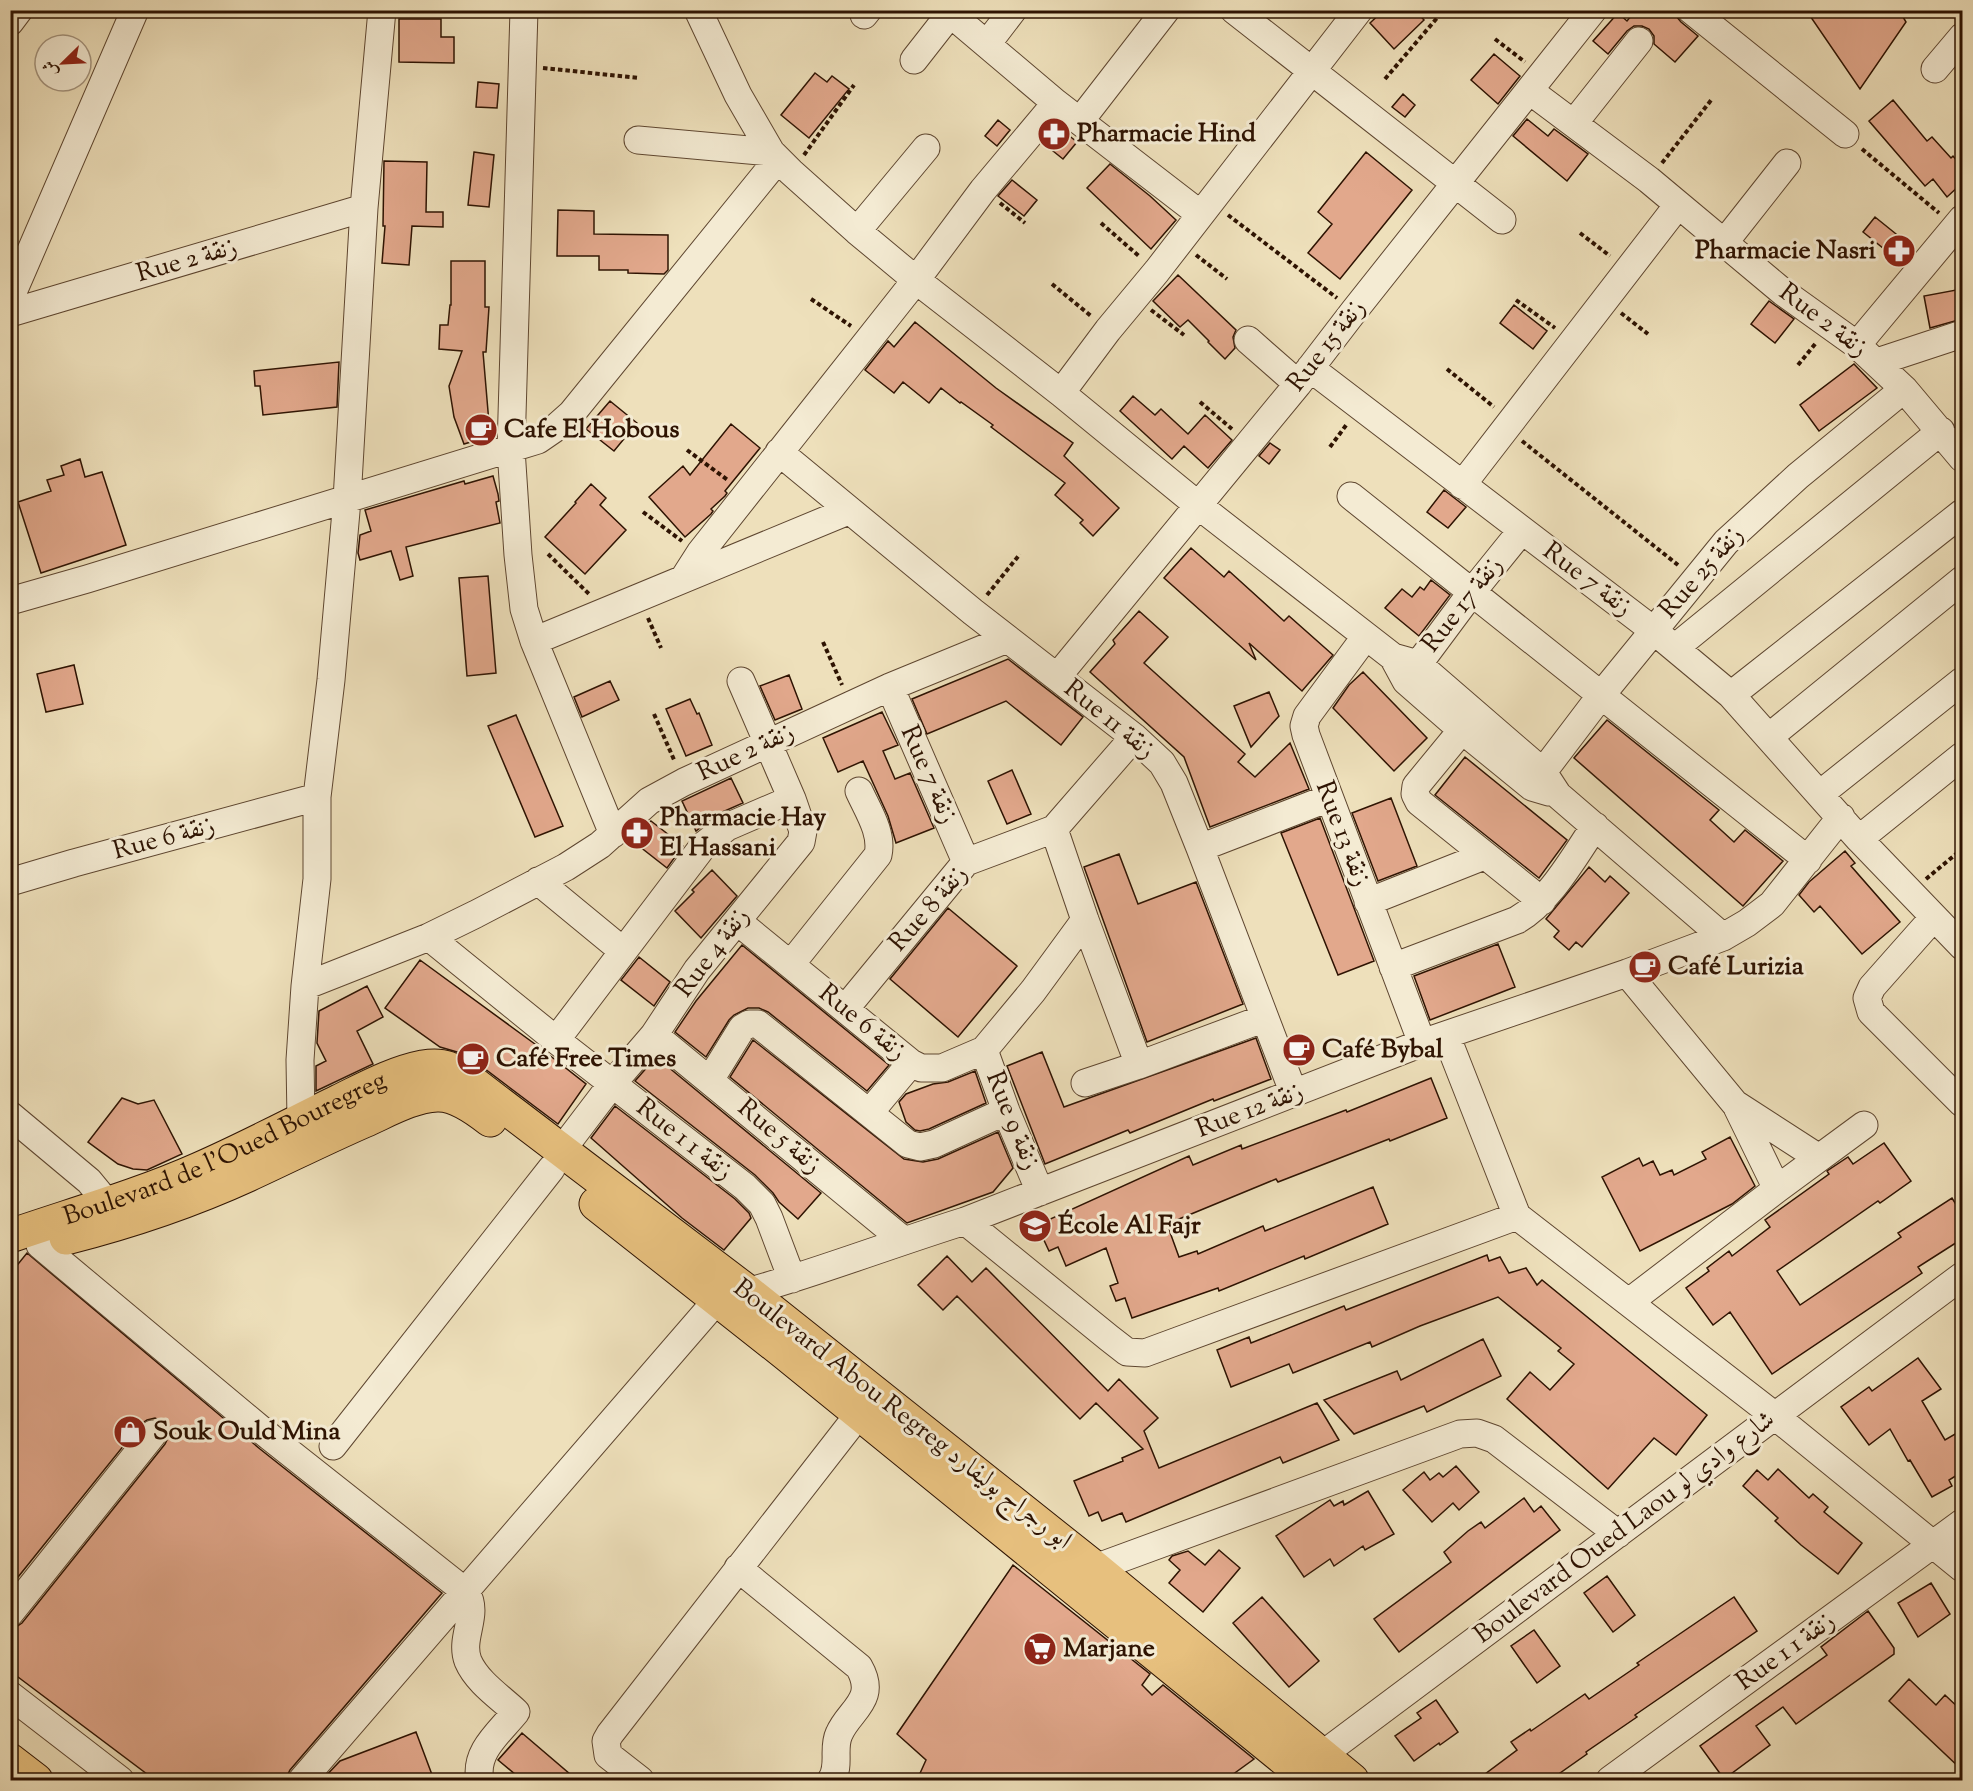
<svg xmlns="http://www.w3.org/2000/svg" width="1973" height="1791" viewBox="0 0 1973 1791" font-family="'Sorts Mill Goudy',Amiri,serif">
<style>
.building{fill:#e2a88c;stroke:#2e1302;stroke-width:1.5}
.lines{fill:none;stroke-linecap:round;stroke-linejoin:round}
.minor-casing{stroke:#5e4630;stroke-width:29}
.major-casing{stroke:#2e1302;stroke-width:35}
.path{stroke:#2e1302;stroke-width:4;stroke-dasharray:4.5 3;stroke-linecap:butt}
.minor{stroke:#f4ebd3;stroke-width:27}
.major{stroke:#e7c07e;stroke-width:33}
.labels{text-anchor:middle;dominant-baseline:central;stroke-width:6;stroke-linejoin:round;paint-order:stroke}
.poi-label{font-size:26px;font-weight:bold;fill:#2e1302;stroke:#f4ebd3;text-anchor:start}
.street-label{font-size:26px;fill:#2e1302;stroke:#f4ebd3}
</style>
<rect width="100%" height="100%" fill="#eee0bb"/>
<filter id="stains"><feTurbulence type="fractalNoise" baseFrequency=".00333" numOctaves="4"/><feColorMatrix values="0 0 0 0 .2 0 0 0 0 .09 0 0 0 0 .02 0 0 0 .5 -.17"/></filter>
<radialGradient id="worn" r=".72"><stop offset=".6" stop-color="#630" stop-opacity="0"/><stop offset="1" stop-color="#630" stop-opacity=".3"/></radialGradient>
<path class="building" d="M1384,10H1415L1424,20L1394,49L1370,23Z
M1636,10H1671L1681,22L1698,36L1675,62L1654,44V36L1649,29L1642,26H1634L1627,31L1608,54L1593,41L1618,13L1627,21Z
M1806,10H1899L1906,22L1860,89Z
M399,19H441V37H454V63L399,62Z
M1494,54L1520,76L1498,104L1471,80Z
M815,73L827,82L832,76L849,89L809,138L781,115Z
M478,82L499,84L497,108L476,107Z
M1403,94L1415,105L1405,117L1392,107Z
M1893,100L1927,141L1932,137L1951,158L1953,156L1962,167V183L1947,197L1933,179L1925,186L1869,121Z
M1527,119L1548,136L1554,129L1588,154L1567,181L1513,136Z
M998,120L1010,130L997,146L985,136Z
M1057,126L1077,142L1063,159L1043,143Z
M474,152L494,155L489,207L468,205Z
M1366,152L1412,190L1340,279L1308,253L1332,224L1318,212Z
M384,161L427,162L426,212H443V227L412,226L409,265L382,263L385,226H383Z
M1110,164L1150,196L1176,220L1151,249L1087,188Z
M1012,180L1037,200L1024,216L998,196Z
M558,210L594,211V234L668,235V270L664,274L628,273V270H599V256H557Z
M1875,217L1911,246L1899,261L1863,232Z
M451,261H485V307H489L486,352H483L489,423L484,433L474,441L464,444L454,417L449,386L462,351L439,349L440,325H448L450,305H451Z
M1178,275L1236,330L1233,337L1235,348L1225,359L1208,342L1209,341L1188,320L1180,327L1153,301Z
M1956,290L1962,319L1930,328L1924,296Z
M1769,301L1794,319L1775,343L1751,324Z
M1514,305L1547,331L1533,349L1500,323Z
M915,322L996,388L1073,443L1064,456L1119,508L1093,536L1080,523L1083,520L1055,495L1065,483L991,427L993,425L961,402L960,403L941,388L929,403L903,382L894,393L865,370L888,341L894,347Z
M339,362L337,407L263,415L260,386H255L254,371Z
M1854,364L1877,388L1819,431L1800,405Z
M1133,396L1155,415L1161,409L1188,434L1205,415L1232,440L1208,468L1184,446L1172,459L1120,411Z
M610,401L637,423L614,451L586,429Z
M731,424L760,448L725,491L727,493L725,496L711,509L713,511L711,514L685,537L649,497L683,466L690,475Z
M1270,443L1280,450L1269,464L1259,456Z
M80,459L85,477L102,472L126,545L41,573L18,502L51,491L47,480L64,475L61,466Z
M493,476L498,494L499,501L496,502L500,523L406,547L413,576L400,580L391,551L360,560L358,553L360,535L371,531L365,510L464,481L465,484Z
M591,484L606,498L600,505L626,530L585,574L545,537L576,503L575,502Z
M1444,490L1466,507L1448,528L1427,512Z
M1191,548L1224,577L1229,571L1284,621L1289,616L1333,655L1302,691L1249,643L1256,660L1164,578Z
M488,576L496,673L467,676L459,578Z
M1431,580L1450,595L1419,636L1385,608L1402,589L1412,597L1420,587L1424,590Z
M1139,611L1168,637L1144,663L1245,754L1238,762L1255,777L1290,743L1309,789L1210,827L1184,757L1090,672L1115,644L1113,640Z
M1008,659L1083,717L1061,745L1006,701L927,734L912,699Z
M74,665L83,704L46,712L37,674Z
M1363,672L1427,738L1394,771L1333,708L1349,685Z
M789,675L802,709L775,720L760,686Z
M610,681L619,700L582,717L574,697Z
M1269,692L1279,716L1251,747L1234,706Z
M690,699L697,714L699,713L712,745L686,756L666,709Z
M882,712L898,745L883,751L895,779L910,773L934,828L896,843L888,816L863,761L838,772L823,738Z
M516,715L563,826L535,837L488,726Z
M1607,720L1719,810L1710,820L1734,842L1745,830L1783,861L1743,906L1574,758Z
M1465,757L1567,840L1539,878L1435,795Z
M1012,770L1031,814L1007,824L988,781Z
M731,778L743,803L718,814L696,831L682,801Z
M1391,798L1417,866L1378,881L1352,813Z
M1320,818L1374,961L1338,975L1281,833Z
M651,821L683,846L667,868L630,839Z
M1845,851L1855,863L1851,866L1900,922L1862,954L1820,906L1814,912L1799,895L1809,882Z
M1119,854L1138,904L1196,882L1243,1004L1147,1042L1084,867Z
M1589,867L1605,882L1610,876L1629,893L1582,947L1576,942L1569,950L1554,937L1559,931L1546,919Z
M712,870L737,896L701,938L675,911L694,892L692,890Z
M948,908L1017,966L958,1037L890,979Z
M1498,944L1515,987L1430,1020L1414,976Z
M742,945L889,1065L867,1091L768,1012L759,1008H748L734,1015L729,1020L706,1057L675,1032L696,1001Z
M639,957L670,982L654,1006L621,980Z
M420,960L539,1047L586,1084L558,1124L477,1063L457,1052L440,1047L385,1008Z
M367,986L383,1017L357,1031L373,1064L316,1091V1066L326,1061L317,1043L319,1011Z
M1256,1038L1271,1079L1214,1101L1213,1099L1130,1133L1128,1130L1045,1164L1007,1066L1042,1052L1064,1107Z
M753,1040L904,1159L923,1162L938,1159L998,1132L1013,1168L993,1192L907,1223L730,1077Z
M656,1057L821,1193L798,1219L779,1202L773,1193L755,1175L635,1081Z
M975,1071L986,1103L929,1129L920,1131L915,1130L906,1122L899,1102L906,1094L933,1084L948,1082Z
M1431,1078L1447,1118L1390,1141L1389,1139L1278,1182L1276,1179L1167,1224L1179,1257L1197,1251L1198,1254L1263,1226L1265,1231L1373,1187L1388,1224L1305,1259L1304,1256L1219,1291L1218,1288L1132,1318L1125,1298L1116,1301L1110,1286L1118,1283L1106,1248L1066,1266L1058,1247L1049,1251L1037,1225L1189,1156L1193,1165L1241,1145L1242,1149L1346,1110L1347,1112Z
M122,1098L138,1104L154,1100L182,1154L147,1170L133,1169L118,1164L88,1142Z
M615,1106L735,1199L749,1213L751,1218L724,1250L682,1218L591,1138Z
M1730,1137L1755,1186L1732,1204L1640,1251L1602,1177L1639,1158L1643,1166L1653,1161L1660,1175L1672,1170L1674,1175L1706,1159L1702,1152Z
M1884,1143L1911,1181L1880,1203L1878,1201L1777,1271L1800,1305L1901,1237L1898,1233L1952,1198L1962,1214V1239L1918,1267L1922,1273L1772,1374L1730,1312L1713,1325L1686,1288L1709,1271L1707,1268L1729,1251L1732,1256L1770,1227L1765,1220L1829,1174L1827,1171L1848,1157L1853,1164Z
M27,1253L260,1449L442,1593L290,1770L285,1780H155L10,1671V1628L16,1627L22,1623L165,1444L169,1436L167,1428L162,1421L155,1418L147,1420L141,1424L10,1587V1274Z
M1487,1255L1489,1261L1500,1257L1509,1273L1526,1268L1537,1285L1542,1280L1707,1415L1676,1455L1654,1438L1608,1489L1507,1399L1530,1372L1550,1390L1574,1364L1558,1351L1561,1348L1498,1297L1420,1326L1372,1347L1370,1342L1293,1373L1289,1364L1231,1387L1217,1350L1249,1337L1251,1343L1344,1306L1346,1310Z
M947,1256L972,1282L986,1268L1108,1391L1119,1379L1158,1418L1144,1431L1159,1468L1317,1403L1339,1440L1283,1463L1280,1457L1126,1522L1122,1513L1102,1521L1098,1512L1089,1516L1074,1481L1123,1461L1122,1458L1143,1449L1096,1403L1080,1419L957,1296L943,1310L918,1285Z
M1483,1339L1501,1376L1427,1412L1424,1406L1354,1434L1324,1400L1397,1371L1401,1380Z
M1918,1358L1941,1389L1922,1401L1945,1440L1962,1430V1472L1949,1480L1952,1486L1932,1497L1910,1460L1908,1461L1890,1429L1869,1445L1841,1407L1869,1387L1872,1391Z
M1456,1466L1479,1492L1459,1510L1453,1503L1432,1522L1403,1490L1424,1472L1430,1480L1439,1473L1443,1477Z
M1778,1469L1809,1498L1813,1494L1828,1507L1824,1512L1862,1543L1838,1574L1801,1545L1775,1521L1778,1518L1743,1486L1757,1470L1768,1480Z
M1368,1491L1394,1534L1365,1550L1363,1546L1334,1566L1330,1559L1304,1577L1276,1536L1330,1500L1334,1506L1343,1501L1344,1505Z
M1524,1498L1534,1512L1541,1506L1560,1530L1399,1652L1374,1619L1451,1562L1444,1552L1468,1531L1481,1522L1485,1528Z
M1219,1550L1240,1568L1203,1612L1169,1583L1180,1570L1169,1560L1172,1556L1188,1551L1205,1565Z
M1013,1565L1150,1674L1142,1685L1152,1695L1163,1685L1254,1759L1225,1780H917L926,1760L897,1734Z
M1607,1576L1635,1615L1613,1632L1584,1593Z
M1931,1583L1950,1614L1918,1637L1898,1603Z
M1262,1597L1319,1661L1289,1687L1233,1623Z
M1734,1597L1757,1631L1635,1715L1637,1717L1586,1752L1587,1754L1550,1780H1477L1517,1750L1511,1742L1530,1729L1531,1731L1585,1694L1589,1699L1639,1665L1637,1663Z
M1868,1611L1894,1648V1654L1796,1724L1783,1707L1756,1726L1770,1745L1724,1779L1700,1746L1827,1655L1821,1647Z
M1534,1630L1560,1666L1537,1683L1511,1646Z
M1909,1679L1936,1705L1945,1695L1962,1711V1770L1889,1701Z
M1436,1700L1458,1732L1440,1745L1439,1743L1414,1761L1395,1736L1421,1718L1417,1713Z
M416,1732L434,1780H322L340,1761Z
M522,1733L577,1780H522L498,1760Z"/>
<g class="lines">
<g class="minor-casing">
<path id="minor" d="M524,10L511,449L518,555L524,609L534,641L613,834
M698,10L738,95L771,152L791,172L857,231L916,280L1061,393L1199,506L1393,657L1418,664L1543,772L1558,795L1723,937
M946,10L1056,103L1200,214
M1234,10L1502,220
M1691,10L1845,134
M864,15L868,10
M10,22L19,10
M987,44L1013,10
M914,60L950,14
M1935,69L1962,37
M1530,91L1649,180L1783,292L1857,345L1904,389L1962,458
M1080,121L1166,10
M1574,123L1639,41
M638,140L771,152
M857,231L926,148
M1724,243L1787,163
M10,299L135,10
M10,313L364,208
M1248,340L1298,384
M1857,345L1962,219
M1877,362L1962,334
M1310,368L1653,630L1731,695L1859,839L1962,946
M1061,393L1108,330L1157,271L1359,10
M779,452L973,612L1134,737L1162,763L1174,783L1200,848L1294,1094
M1462,485L1678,205
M1351,496L1808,860
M684,578L700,553L916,280L983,190L1056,103
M10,601L87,579L538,440L554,429L572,413L778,159
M1366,636L1307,716L1304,726L1306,735L1422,1043
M534,641L848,511
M1676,647L1941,431
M1393,657L1406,681L1462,730L1532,787L1549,792
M1057,677L1298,384L1354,311L1593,10
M1408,678L1472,592L1522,530
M890,687L966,862
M1731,695L1962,513
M1462,730L1416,786L1415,794L1419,802L1542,901
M1769,737L1962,580
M1533,785L1602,694L1726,542L1798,476L1904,389
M1820,794L1962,681
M1054,829L1085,920L1139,1065
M1859,839L1962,756
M1200,848L1329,798
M538,881L623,951
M10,882L74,863L317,797
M1368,902L1484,856
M1934,917L1872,987L1867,998L1871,1012L1962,1103
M737,921L911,1063L921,1068H942L984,1050L1033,991L1085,920
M429,937L556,1040L745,1187L762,1204L769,1218L792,1279
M791,964L878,855C883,833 868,811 859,791
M1393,967L1517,920C1549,902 1574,857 1595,826
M1627,973L1736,1105L1777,1189
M305,986L429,937L476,914L566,867L600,845L649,801L684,782L890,687L1007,639
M845,1009L966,862L1054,829L1134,737
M654,1035L903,1240
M1446,1035L1517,1216L1775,1416L1962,1568
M556,1040L704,845L727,827L792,799
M984,1050L1006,1111L1040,1192
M710,1080L742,1028L749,1024H758L908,1144L920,1147L934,1144L1006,1111
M1085,1083L1139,1065L1265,1018
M1737,1105L1819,1158
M870,1112L911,1063
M10,1115L89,1181L108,1204L114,1222
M310,1137L301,1120L300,1060L305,986L317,879V797L331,680L347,500L364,208L382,10
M561,1151L612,1084L654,1035L697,970L801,842L803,831L792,799L741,681
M965,1221L1109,1338L1127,1352L1145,1353L1517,1216
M40,1245L270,1437L466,1592C480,1615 459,1637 468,1661C477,1682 500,1697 516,1712C499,1733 474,1752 480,1780
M1629,1302L1777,1189L1864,1125
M333,1446L551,1169
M738,1568L859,1667C878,1700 849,1710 839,1734C832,1749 841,1766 831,1780
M1095,1568L1460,1434L1477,1433L1494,1439L1618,1534
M10,1613L153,1434
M10,1695L120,1780
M1306,1767L1962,1276
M302,1780L717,1300C801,1279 882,1247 965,1221L1422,1043L1627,973L1723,937L1747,923L1772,904L1841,817
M640,1780L608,1755L606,1741L610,1734L859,1414
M1610,1780L1962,1523"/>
</g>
<g class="major-casing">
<g id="major">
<path d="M596,1204L786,1354L1310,1780"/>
<path id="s1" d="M10,1236C74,1214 138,1196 199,1169C247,1148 292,1124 339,1101C366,1088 393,1073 423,1067C446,1063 454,1070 473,1083L748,1292L1095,1568L1352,1780"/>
<path d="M66,1238C129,1222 189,1202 248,1175C287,1157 325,1138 364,1121C387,1111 412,1096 437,1095C456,1094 476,1109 490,1120"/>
<path d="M10,1760L36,1780"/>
</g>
</g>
<path class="path" d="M1495,39L1525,62
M543,68L639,78
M1385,79L1437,18L1428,10
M1862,149L1939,213
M804,155L854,85
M1662,163L1712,99
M1000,203L1025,223
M1228,215L1337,298
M1101,223L1140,257
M1580,233L1610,256
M1196,255L1227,279
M1052,284L1091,316
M811,299L851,326
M1516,300L1555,328
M1151,310L1184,335
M1621,313L1648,334
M1798,365L1816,343
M1447,369L1494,407
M1200,402L1232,429
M1522,441L1678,565
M1330,447L1347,424
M687,450L729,481
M643,512L682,541
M548,554L589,594
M987,595L1020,554
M648,618L661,648
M823,642L842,685
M654,714L675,762
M1926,879L1962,849"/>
<use href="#minor" class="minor"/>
<use href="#major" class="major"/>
</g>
<defs>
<g id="pharmacy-disc" transform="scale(1.725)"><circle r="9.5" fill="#8f2418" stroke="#f4ebd3"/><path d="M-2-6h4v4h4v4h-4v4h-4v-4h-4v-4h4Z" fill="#fff"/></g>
<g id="cafe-disc" transform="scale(1.725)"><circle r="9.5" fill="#8f2418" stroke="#f4ebd3"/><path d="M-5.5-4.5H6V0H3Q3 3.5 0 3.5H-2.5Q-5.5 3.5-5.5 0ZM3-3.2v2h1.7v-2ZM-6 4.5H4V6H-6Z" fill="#fff"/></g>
<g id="school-disc" transform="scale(1.725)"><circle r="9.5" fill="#8f2418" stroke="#f4ebd3"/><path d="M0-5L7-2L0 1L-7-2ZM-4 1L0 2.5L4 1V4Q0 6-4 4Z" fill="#fff"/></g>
<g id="shop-disc" transform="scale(1.725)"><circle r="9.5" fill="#8f2418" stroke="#f4ebd3"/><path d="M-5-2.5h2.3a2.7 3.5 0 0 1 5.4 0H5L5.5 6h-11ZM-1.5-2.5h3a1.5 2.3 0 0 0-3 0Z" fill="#fff"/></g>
<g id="supermarket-disc" transform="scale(1.725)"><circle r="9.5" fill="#8f2418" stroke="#f4ebd3"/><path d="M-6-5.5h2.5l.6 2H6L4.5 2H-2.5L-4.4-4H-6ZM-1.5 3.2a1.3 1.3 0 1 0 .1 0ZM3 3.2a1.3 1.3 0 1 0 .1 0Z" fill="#fff"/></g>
</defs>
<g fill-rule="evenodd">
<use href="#pharmacy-disc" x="1054" y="134"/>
<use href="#pharmacy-disc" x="1899" y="251"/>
<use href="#cafe-disc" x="481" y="430"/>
<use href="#pharmacy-disc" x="637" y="833"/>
<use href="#cafe-disc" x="1645" y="967"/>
<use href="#cafe-disc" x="1299" y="1050"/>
<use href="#cafe-disc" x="473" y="1059"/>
<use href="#school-disc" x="1035" y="1226"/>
<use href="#shop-disc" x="130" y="1432"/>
<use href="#supermarket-disc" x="1040" y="1649"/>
</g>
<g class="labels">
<g class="poi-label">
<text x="1077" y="134">Pharmacie Hind</text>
<text x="1876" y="251" text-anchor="end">Pharmacie Nasri</text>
<text x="504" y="430">Cafe El Hobous</text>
<text x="660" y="818">Pharmacie Hay<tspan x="660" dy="30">El Hassani</tspan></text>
<text x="1668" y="967">Café Lurizia</text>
<text x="1322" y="1050">Café Bybal</text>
<text x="496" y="1059">Café Free Times</text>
<text x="1058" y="1226">École Al Fajr</text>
<text x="153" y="1432">Souk Ould Mina</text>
<text x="1063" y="1649">Marjane</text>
</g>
<g class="street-label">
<text transform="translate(187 261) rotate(-16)">Rue 2 زنقة</text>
<text transform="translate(1823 321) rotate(37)">Rue 2 زنقة</text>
<text transform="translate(1327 346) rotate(-52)">Rue 15 زنقة</text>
<text transform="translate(1702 573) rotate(-49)">Rue 25 زنقة</text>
<text transform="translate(1587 580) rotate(37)">Rue 7 زنقة</text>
<text transform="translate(1463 605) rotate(-52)">Rue 17 زنقة</text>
<text transform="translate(1109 720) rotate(39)">Rue 11 زنقة</text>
<text transform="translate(746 753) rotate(-25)">Rue 2 زنقة</text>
<text transform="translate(928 775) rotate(66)">Rue 7 زنقة</text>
<text transform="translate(1342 834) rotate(69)">Rue 13 زنقة</text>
<text transform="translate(164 839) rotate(-15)">Rue 6 زنقة</text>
<text transform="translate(929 909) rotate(-49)">Rue 8 زنقة</text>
<text transform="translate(713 953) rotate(-53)">Rue 4 زنقة</text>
<text transform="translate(862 1023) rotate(39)">Rue 6 زنقة</text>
<text transform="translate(1250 1111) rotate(-21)">Rue 12 زنقة</text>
<text transform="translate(1012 1121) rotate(68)">Rue 9 زنقة</text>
<text transform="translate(779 1137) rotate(40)">Rue 5 زنقة</text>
<text transform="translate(684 1140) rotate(38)">Rue 1 زنقة 1</text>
<text stroke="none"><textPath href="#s1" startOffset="232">Boulevard de l'Oued Bouregreg</textPath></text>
<text transform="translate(902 1415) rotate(38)">Boulevard Abou Regreg ابو رجراج بوليفارد</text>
<text transform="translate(1625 1528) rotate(-37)">Boulevard Oued Laou شارع وادي لو</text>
<text transform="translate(1786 1652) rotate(-36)">Rue 1 زنقة 1</text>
</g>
</g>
<rect width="1973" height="1791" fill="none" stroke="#eee0bb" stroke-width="36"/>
<rect x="12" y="12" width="1949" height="1767" fill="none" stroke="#2e1302" stroke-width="3"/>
<rect x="18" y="18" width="1937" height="1755" fill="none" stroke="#2e1302" stroke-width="1.5"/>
<g transform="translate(63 63) rotate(246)"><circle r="28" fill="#f4ebd3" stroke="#a5957f" stroke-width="1.5"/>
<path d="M0-4.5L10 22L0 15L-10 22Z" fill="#8f2418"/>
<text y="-9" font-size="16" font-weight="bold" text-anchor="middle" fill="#2e1302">ش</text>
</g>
<rect width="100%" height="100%" filter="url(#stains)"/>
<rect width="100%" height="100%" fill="url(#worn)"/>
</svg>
